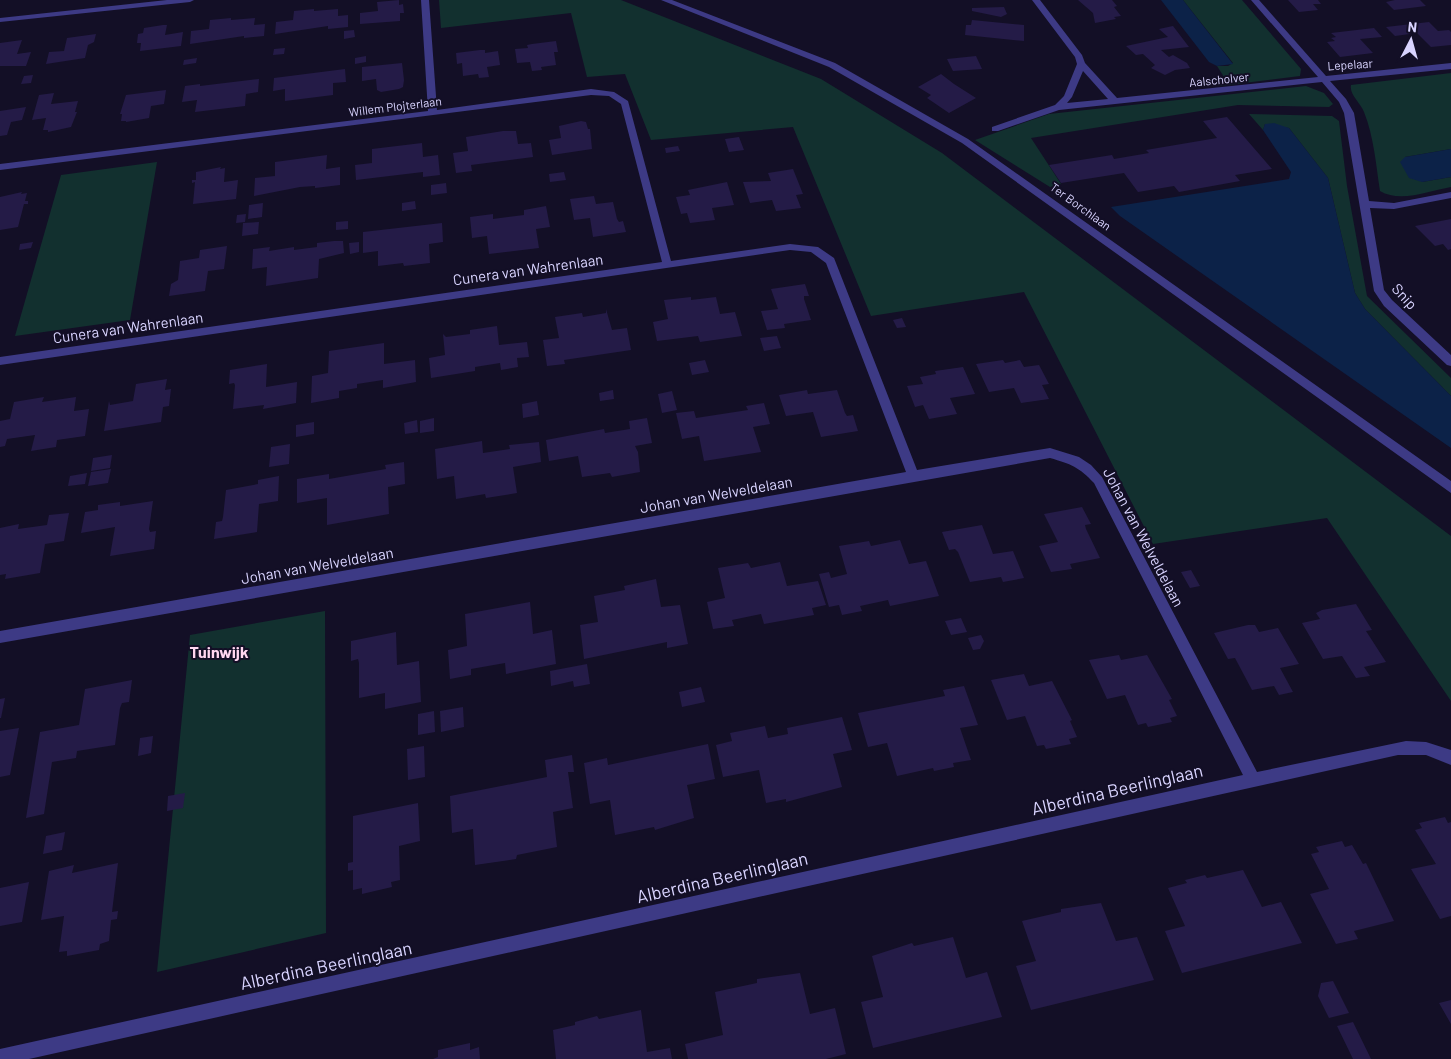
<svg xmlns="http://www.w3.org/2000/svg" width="1451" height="1059" viewBox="0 0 1451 1059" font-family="Barlow,sans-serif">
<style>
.green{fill:#12302f}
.water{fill:#0c2248}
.building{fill:#241b47}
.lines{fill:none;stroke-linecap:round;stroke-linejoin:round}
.minor{fill:#3d3a85;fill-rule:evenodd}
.labels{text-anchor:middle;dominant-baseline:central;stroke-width:4;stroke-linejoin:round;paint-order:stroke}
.far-street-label{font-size:12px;fill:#d9d4ff;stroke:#130f26}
.street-label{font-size:15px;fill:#d9d4ff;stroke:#130f26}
.neighbourhood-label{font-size:16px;font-weight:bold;fill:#ffd6f0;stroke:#130f26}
.near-street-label{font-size:18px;fill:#d9d4ff;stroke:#130f26}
</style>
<rect width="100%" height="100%" fill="#130f26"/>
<path class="green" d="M439,0H621L821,79L942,153L1451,536V701L1327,518L1153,544L1024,292L871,316L793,127L651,140L625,74L587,77L571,13L441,28Z
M1183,0H1242L1301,69L1300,76L1220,86L1215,82L1226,80L1217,66H1228L1233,63Z
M1451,73V149L1405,157L1422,182L1451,177V187C1429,191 1400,203 1380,191C1376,165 1374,137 1364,112C1361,103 1349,95 1351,85Z
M1306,86L1324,93L1333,104L1329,107L1238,105L1031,138L1061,184L1050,187L975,140L1049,114Z
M1249,114L1332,116L1339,121L1347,186L1367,296L1451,378V396L1365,309L1355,293L1328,178L1289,128L1265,124L1263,130Z
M157,162L130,320L15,336L61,175Z
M325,611L326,933L157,972L190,635Z"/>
<path class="water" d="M1161,0H1183L1233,64L1217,66L1209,62Z
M1274,123L1289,128L1328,178L1355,293L1365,309L1451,396V448L1120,216L1111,207L1289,179L1291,172L1263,130L1265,124Z
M1451,149V177L1422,182L1409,178L1400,162L1405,157Z"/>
<path class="building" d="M399,0V5L403,4L404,13H400V21L360,24V13L378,11L377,2Z
M1078,0H1112L1117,6L1114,7L1121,16L1114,17L1116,19L1095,23L1093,13Z
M1288,0H1318L1321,4H1313L1318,10L1299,12Z
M1395,0H1420L1426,6L1394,10L1386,2Z
M1004,7L1007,14L1001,17L972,11V8Z
M314,9V11L338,9V16L348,15V27L328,29V26L275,34L276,22L293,20L294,11Z
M231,18V20L255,18L254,25L265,24L264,36L244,38V36L190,44L191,31L209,29L210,20Z
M972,20L1024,25V41L965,35L966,25H971Z
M1429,22L1438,31L1449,30L1451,32V45L1431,47L1417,33L1395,36L1386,27Z
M163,25H167L165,35L183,32L181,46L140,51L141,43H137L138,34L143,33L144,28Z
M1173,26L1189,47L1161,50L1169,57L1173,55L1187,63L1190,68L1175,70L1165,75L1151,68L1155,65L1143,54L1136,55L1126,46L1168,37L1159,29Z
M1374,28L1382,37L1360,39L1373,53L1340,57L1327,42L1335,41L1331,38L1336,37L1331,33Z
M354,30L355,37L344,39V31Z
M96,34L94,42L88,45L85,58L46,64L49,52L64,51L67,38Z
M22,40L17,54L31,52L26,66H0V43Z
M556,41L558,52H554L556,65L541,67L542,70L532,71L530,62L517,63L515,49L528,48L527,45L532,44Z
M285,48L284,54L273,55L274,49Z
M480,50H485V53L498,51L500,65L487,67L489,77L479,78L478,74L463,76L462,63L457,64L456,53Z
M366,56V62L355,64V58Z
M976,56L982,69L953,71L947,59Z
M197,58L196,63L183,65L184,60Z
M402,63L404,80L403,87L399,89L381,92L377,90L376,79L362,81V67Z
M345,69L346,82L333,83V95L285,101V89L273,91L274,78Z
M941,74L954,84L976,98L949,113L927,98L931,95L918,87Z
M33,75L31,83L21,84L24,76Z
M259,79L258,92L246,94L245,106L195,112L197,100L182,102L185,86L200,84V86Z
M166,90L164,104L151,106L149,118L126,122V121H121L122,114H120L126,95Z
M54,93L51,104L78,101L75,112H77L71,127L48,132V130H43L46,118L32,120L39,95Z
M26,107L22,120L11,122L7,135L0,136V111Z
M1227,117L1272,169L1235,175L1240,181L1179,192L1174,186L1138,192L1124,173L1061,183L1049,165L1112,155L1114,159L1149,153L1146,150L1217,138L1203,121Z
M581,121L586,122L588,129H590L592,149L552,155L549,140L561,138L559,126Z
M503,131H516L518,144L531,143L533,157L471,165L472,171L456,173L453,153L468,151L466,137Z
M739,137L744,150L729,152L725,139Z
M422,143L423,157L438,155L440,175L423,177V172L356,180L355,165L372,163V149Z
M678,146L680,151L666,153L665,148Z
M327,155L326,169L340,167V185L315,188V186L300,187L254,196L255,178L275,176V162Z
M221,167L220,169L225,168L224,182L238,180L236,199L193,204L195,182L192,183V180H196V172Z
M793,169L803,194L796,195L801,208L776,211L772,200L750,203L743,182L771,181L768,173Z
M564,172L566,180L550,182L549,174Z
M727,182L734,205L712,208L715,220L690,223L687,213L681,214L676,197L690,195L688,190Z
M446,183L447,193L431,195V185Z
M22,192L21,194L27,193L25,201H28V204H24L18,227L0,230V197Z
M594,196L596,204L613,202L617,219L619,222L623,221L626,232L593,237L590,218L574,220L570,199Z
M415,201L416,209L402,211V203Z
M263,203L262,217L248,219L249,205Z
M546,206L550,227L536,229L539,248L489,254L487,236L472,238L470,217L493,214V219L524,215V210Z
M246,214L245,222L236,223L237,215Z
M1451,219V249L1448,250L1443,244L1435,246L1415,226Z
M348,221V229L336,230V222Z
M259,222L258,234L242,236L243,223Z
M442,223L443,242L429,244L430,263L404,266L403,263L378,266V251L363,253V232Z
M334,241H343L344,253L319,259L318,278L266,286L267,267L252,269L253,249L270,247L269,251L294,247V250L317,247V243Z
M33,242L31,248L19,250L20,244Z
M359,242V252L350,254L349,243Z
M227,246L224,269L208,271L205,291L169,296L171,284L178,280L180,261L199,258L200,250Z
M805,284L809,296H804V299L811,320L784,324L785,328L767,330L761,311L778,309L771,289Z
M691,297V300L716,297L720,314L735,312L742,336L700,342L698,336L657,341L653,322L668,319L664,300Z
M606,309L612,330L627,328L631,350L564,360L565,364L547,366L543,340L559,338L555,317L582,313L583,317L606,313Z
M902,318L906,327L897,328L893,320Z
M497,326L499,345L527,342L529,357L517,358L518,367L501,370L500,363L475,367V371L431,378L429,358L445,355L443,334L446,337L470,334V330Z
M777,336L781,348L764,351L760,338Z
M384,343V364L415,360L416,382L383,388V380L357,384V388L339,391V398L311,403L312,376L328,373L329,351Z
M705,360L709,372L692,375L689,363Z
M1003,360L1005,363L1020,360L1024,367L1039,365L1049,384L1042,385L1049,399L1021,403L1014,388L989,392L976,364Z
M267,364L266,387L297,382L296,403L263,409L264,405L233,409L235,385L234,383L229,384L230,370Z
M963,367L975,394L950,398L957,414L929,419L923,405L915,407L907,386L923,384L920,377L936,374L935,371Z
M167,379L165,390L171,389L169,406L163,407L161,422L104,431L109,401L110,405L133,401L136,384Z
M613,390L614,399L600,401L599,393Z
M807,390L808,394L837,390L845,413L847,416L853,415L858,431L821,437L813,412L786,416L779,395Z
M672,391L677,410L662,413L658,394Z
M44,397L42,402L76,397L74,411L89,409L85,436L57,440L56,447L31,451L35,435L7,439L5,446L0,447V421L10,419L14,402Z
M537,401L539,415L523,418L522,404Z
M764,403L770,424L753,427L761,452L704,461L699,436L682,439L676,413L694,411L696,418L748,410L746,406Z
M434,418V431L420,433V421Z
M647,418L652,443L635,446L638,452L640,472L612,477L610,473L582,477L578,456L549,461L546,440L604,429L605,433L630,429L629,421Z
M417,420L418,432L405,434L404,423Z
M314,422V434L296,437V425Z
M482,441L483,453L510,449L509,445L539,442L541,462L513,467L517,493L486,498L485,494L456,499L454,476L437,479L435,449Z
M290,444L289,464L269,467L271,447Z
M112,455L110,468L91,471L93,458Z
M404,462L405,484L388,487L389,514L327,525V498L297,503V479L329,474V479L386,469L385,465Z
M111,469L108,483L88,486L91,472Z
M87,473L85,484L68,486L70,476Z
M279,476L278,501L259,504L257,532L214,539L216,522L222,521L223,517L226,490L258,484V480Z
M153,501L149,529L150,532L156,531L154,549L110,556L115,527L81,533L85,512L98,510V505L120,502V506Z
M1082,507L1091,524L1085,525L1086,529L1100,558L1070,564L1072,569L1051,572L1039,546L1058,542L1044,514Z
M69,513L64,541L45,544L40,573L5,579L6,574L0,575V528L19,524L18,529L47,525L49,515Z
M982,525L993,554L1013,551L1024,578L1003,582L1001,577L970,582L958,552L955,549L949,550L942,532Z
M900,540L909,564L926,561L939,596L890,606L888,600L860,606L862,611L842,615L839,605L829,607L819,574L829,572L831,578L847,574L839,546L869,541L871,546Z
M780,562L787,586L818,581L826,605L812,608L814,615L764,624L761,614L732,620L734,626L713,629L707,602L725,598L718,568L748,563L751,568Z
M1191,570L1200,586L1190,588L1181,572Z
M656,579L661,607L680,605L688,644L667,648V642L584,659L580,625L598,622L594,596L625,590L624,586Z
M530,602L533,634L552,630L556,664L506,674L505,663L471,669V675L450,679L448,650L467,646L465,614Z
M1356,604L1372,630L1366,631L1386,662L1364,667L1370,676L1356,678L1342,656L1323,659L1302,623L1320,619L1316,613L1322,610Z
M961,618L967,632L951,635L945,621Z
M1248,625H1255L1259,632L1278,628L1299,664L1280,668L1293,692L1279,695L1274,686L1252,690L1235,658L1228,659L1214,633Z
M396,632L397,665L419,661L421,702L385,709V693L359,698V663L358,659L351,661V641Z
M981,635L984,641L980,649L973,650L968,638Z
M1119,655L1121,660L1147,655L1172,699L1169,700L1177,716L1170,718L1172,722L1148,727L1146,723L1138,725L1125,695L1107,699L1089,660Z
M587,664L590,684L574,687L573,681L551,686L550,671Z
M1024,674L1029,686L1052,681L1072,720L1070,721L1077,737L1069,739L1071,744L1046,749L1044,745L1037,746L1025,716L1007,720L991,680Z
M132,680L129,702L122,703L120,708L115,745L77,751L76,758L52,762L44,814L26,818L40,732L79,725L85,689Z
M964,686L978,725L960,728L971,760L953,763L954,767L934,771L933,768L897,776L887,743L868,747L858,713L945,696L943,690Z
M701,687L705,702L682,707L679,692Z
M5,698L1,718H0V699Z
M463,707L464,727L441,732L440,711Z
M434,711L435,732L418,735V714Z
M842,717L852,750L833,754L842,787L786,802V799L766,803L759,770L723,777L716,745L732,741L730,733L765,726L768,738L788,734L787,728Z
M19,728L10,775L0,777V731Z
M153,736L151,753L138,756L140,738Z
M708,744L715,779L687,785L694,818L655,830L654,827L615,835L610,800L590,804L584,763L607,758L608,765Z
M424,746L425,777L408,780L407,749Z
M572,755L574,772H568L573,808L553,812L557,847L517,855L516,859L475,865L473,829L452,833L450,796L547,777L545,760Z
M185,793L183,808L167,811L168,796Z
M418,803L420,841L399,846L400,880L391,882L392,887L362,894V888L353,890V870L348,871V863L353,862V816Z
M1445,817L1448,823L1451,822V916L1440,919L1411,869L1436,864L1415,830L1422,828L1419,823Z
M65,832L62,850L43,854L46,836Z
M1342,841L1345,847L1352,845L1363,864L1366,863L1394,921L1354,931L1358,939L1336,944L1310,894L1329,889L1311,854L1319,852L1316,847Z
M118,863L112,912L118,911L117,919L111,920L109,941L100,944L99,950L67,956V951L59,952L64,916L41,920L49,871L74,865L72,873Z
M1243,870L1262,907L1281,902L1302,943L1182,973L1165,931L1185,926L1168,888L1187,883L1185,880L1205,875L1207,878Z
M29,882L22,922L0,926V888Z
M1101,903L1116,941L1137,937L1154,980L1031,1010L1016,966L1036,961L1022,921L1061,912V909Z
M953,937L966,978L987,972L1002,1017L873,1048L861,1002L883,997L872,956L912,943L914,946Z
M800,973L810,1014L835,1008L846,1054L826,1059H688L685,1044L723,1035L715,992L757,983V979Z
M1333,981L1349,1013L1329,1018L1318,996L1321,983Z
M1451,1000V1024L1439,1003Z
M641,1010L647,1052L670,1048L672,1059H556L553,1030L575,1025V1022L597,1016L599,1019Z
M1353,1022L1371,1059H1353L1337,1026Z
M470,1043V1050L479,1047L480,1059H433L438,1057V1050Z"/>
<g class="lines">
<path class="minor" d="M167,0H194L190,2L0,22V18Z
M421,0H429L437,110L591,89L614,92L628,101L671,261L790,244L818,247L834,258L917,470L1050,448L1079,457L1091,465L1102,477L1257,772L1406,741L1426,742L1451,750V765L1426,755H1398L29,1059H0V1049L1243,775L1094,483C1079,467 1071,464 1050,458L0,643V631L906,472L826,263L811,252L790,250L0,365V357L662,262L621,104L609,96L591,95L0,170V164L428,111Z
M661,0H672L835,63L968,139L1451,481V493L962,143L829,67Z
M1032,0H1040L1082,55L1085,63L1117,98L1318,77L1251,0H1259L1326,76L1451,63V69L1330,81L1346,99L1354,113L1369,201L1394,203L1451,192V198L1394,209L1370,208L1384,290L1392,300L1451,355V366L1447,365L1384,306L1374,291L1344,113L1339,102L1322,82L1059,110L998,131H992V127L1055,105L1064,96L1077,64L1075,57ZM1083,71L1108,99L1067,103L1072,97Z"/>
</g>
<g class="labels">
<g class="far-street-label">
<text transform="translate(1350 64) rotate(-4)">Lepelaar</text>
<text transform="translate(1219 79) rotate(-6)">Aalscholver</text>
<text transform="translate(395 106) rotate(-7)">Willem Plojterlaan</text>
<text transform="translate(1081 206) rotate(36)">Ter Borchlaan</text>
</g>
<g class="street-label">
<text transform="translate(528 269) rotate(-8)">Cunera van Wahrenlaan</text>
<text transform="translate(1405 296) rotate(47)">Snip</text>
<text transform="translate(128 327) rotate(-8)">Cunera van Wahrenlaan</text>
<text transform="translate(716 494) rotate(-10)">Johan van Welveldelaan</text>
<text transform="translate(1144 537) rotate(62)">Johan van Welveldelaan</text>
<text transform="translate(317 565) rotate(-10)">Johan van Welveldelaan</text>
</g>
<g class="neighbourhood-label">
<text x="219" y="651">Tuinwijk</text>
</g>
<g class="near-street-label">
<text transform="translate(1117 789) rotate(-13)">Alberdina Beerlinglaan</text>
<text transform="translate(722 877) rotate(-13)">Alberdina Beerlinglaan</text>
<text transform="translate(326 965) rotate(-12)">Alberdina Beerlinglaan</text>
</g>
</g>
<g transform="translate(1411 40) rotate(6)" stroke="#130f26" stroke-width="4" paint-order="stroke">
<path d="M0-4L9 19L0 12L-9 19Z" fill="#d9d4ff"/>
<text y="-8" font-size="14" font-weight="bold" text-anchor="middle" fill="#d9d4ff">N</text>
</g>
</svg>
